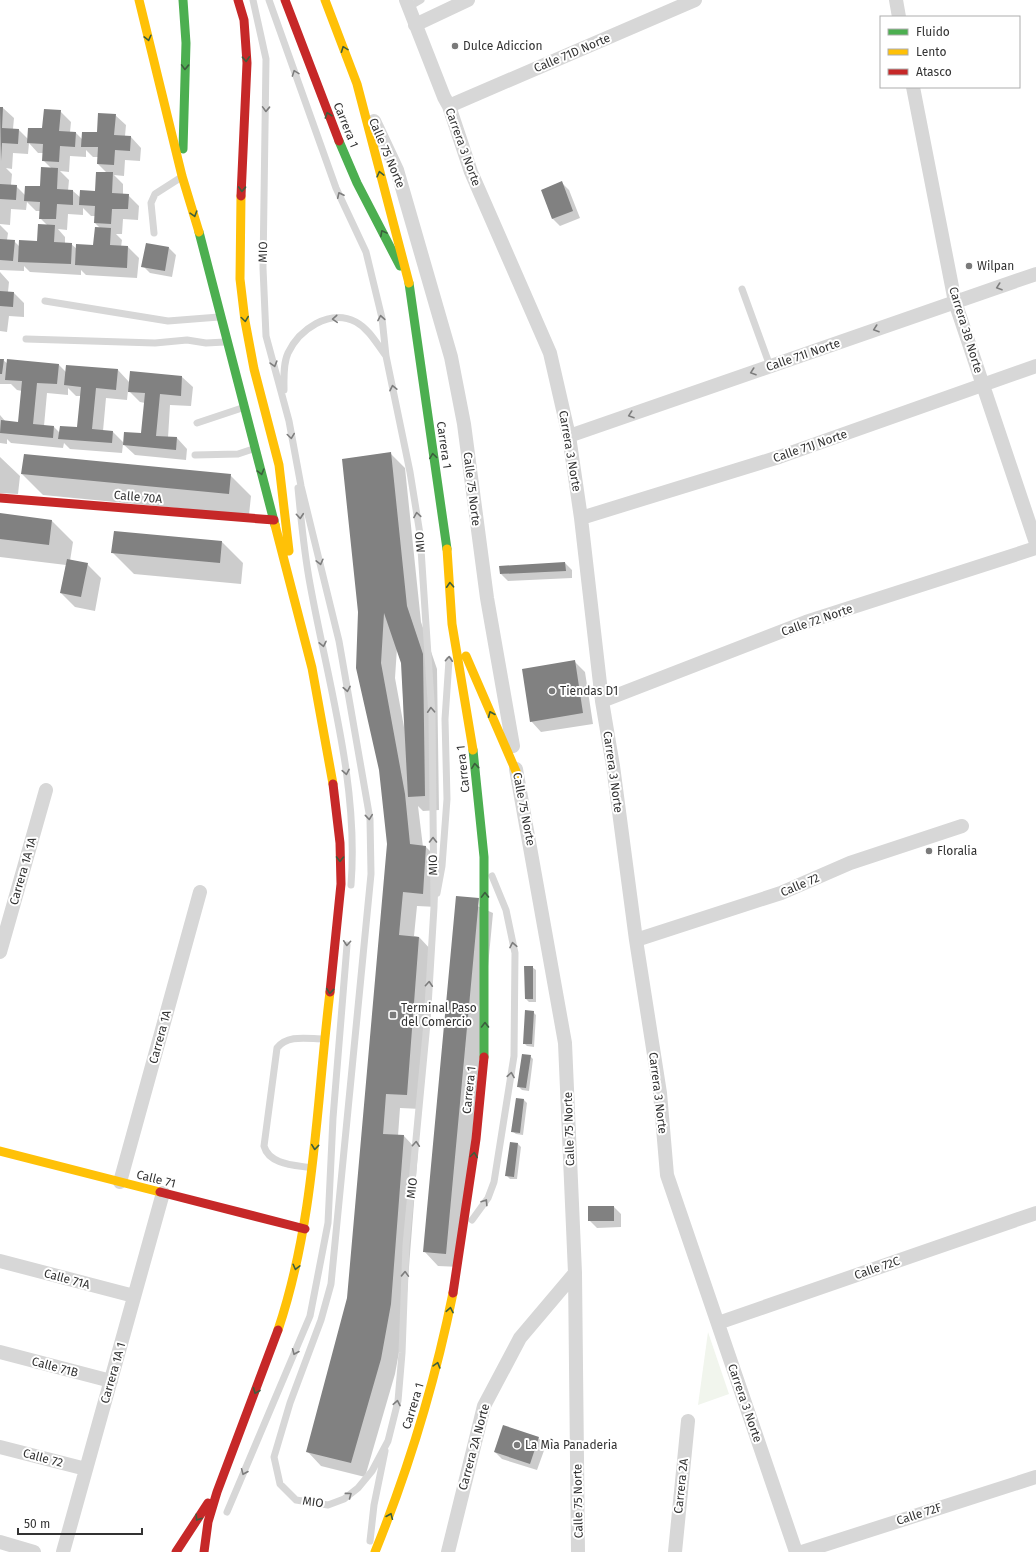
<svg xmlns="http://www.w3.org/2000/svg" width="1036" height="1552" viewBox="0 0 1036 1552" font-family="'Fira Sans',sans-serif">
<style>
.green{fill:#f1f5ed}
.shadow{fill:#0003;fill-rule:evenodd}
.building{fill:#818181}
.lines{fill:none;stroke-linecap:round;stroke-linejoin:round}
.lane{stroke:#d7d7d7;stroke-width:7}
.street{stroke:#d7d7d7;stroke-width:14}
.fast{stroke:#4caf50;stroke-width:9}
.slow{stroke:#ffc107;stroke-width:9}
.jam{stroke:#c62828;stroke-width:9}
.oneway{stroke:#3c5e3d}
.oneway2{stroke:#7d7d7d}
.poi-dot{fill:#7a7a7a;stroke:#fff;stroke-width:1.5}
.labels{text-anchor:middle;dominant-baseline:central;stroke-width:4;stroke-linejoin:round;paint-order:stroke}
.poi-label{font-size:12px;fill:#333;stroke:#fff;text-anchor:start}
.street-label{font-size:12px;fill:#333;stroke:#fff}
</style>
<rect width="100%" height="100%" fill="#fff"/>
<path class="green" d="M708,1332L729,1394L698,1405Z"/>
<path class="shadow" d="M0,108H3L14,118L13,129H18L28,139L43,129L60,111L71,122L70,132L76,133L83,140L98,133L115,115L126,125L125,136L131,137L141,148L140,161L125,160L124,176L114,175L123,184V195H128L139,206L138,220L123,219L122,234H116L122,240L121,247H128L139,258L137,278L86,275L81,270V275L30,272L24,266V271L0,270V225L8,233L7,240L14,241L20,247L38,242L48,226L40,218L41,211H36L27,202L26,210L11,209L10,225L0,224ZM29,143L38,153H43V160L51,168L41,187L25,195L16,186L11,185L12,174L6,168L12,169L13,153L28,154ZM86,150L93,157H98V164L107,173L96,192L81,198L73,191H68L69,180L60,171L69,172L70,156L86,157ZM83,208L91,216H96L95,223L101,229L94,246L77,249L71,244H65V237L58,229L67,230L68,214L83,215Z
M562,183L569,190L580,218L560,226L553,219L542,190Z
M147,244L169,248L176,255L172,277L150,273L143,266Z
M0,272L9,282L8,292L14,293L24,303V317L9,316L7,332L0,331Z
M0,360H3L8,364V360L59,365L66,372L118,370L130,383L131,372L182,377L193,387L191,406L170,405L168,438H177L187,449L186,460L135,455L123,444L122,453L70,449L64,443L63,448L11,443L7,439V444L0,443V415L6,422L19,423L22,391L17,390L11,384H0ZM68,388L76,396H81L78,428L60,433L54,427L44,426L47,393L68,395ZM128,390L140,402L145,403L142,434L124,443L113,432L103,431L106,398L127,400Z
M391,454L405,468L421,622L437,669L439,810L423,811L418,806L423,847H426L440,861L437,907L417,906L414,936L419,937L433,952L421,1109L400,1108L398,1136H404L418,1151L405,1319L395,1374L365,1477L321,1466L307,1451L348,1298L388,844L380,770L357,668ZM397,648L402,663L404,727L395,678Z
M0,457L20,476L18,494L0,493Z
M22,474L230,475L251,496L249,515L43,495Z
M0,514L52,521L73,542L70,561L87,564L101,578L95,611L75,607L61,593L66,565L0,557Z
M222,542L243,563L241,584L134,574L113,553Z
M565,563L572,570V578L508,581L501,574Z
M574,661L585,672L593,724L541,732L531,721Z
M457,897L493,913L460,1267L438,1266L424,1251Z
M532,967L536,970V1002H529L526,999Z
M533,1012L536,1015L534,1047L527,1046L524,1043Z
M530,1056L533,1059L529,1091L522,1090L519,1087Z
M517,1099L524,1100L527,1103L523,1135L516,1134L512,1131Z
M511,1143L518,1144L521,1147L517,1179H510L506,1175Z
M614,1207L621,1214V1227L597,1228L589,1220Z
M538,1438L546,1445L537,1470L502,1459L495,1452Z"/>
<path class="building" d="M0,107H3L2,128L19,129L18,144L2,143L1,161Z
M44,109L61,110L59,131L76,132L75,147L60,146L59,162L42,161L43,144L27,143L28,128H42Z
M98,113L116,114L114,135L131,136L130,151L115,150L114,165L97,164L98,147H81L82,132H97Z
M41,167L58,168L57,189L73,190V205L57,204L56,219H39L40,202L24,201L25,186H40Z
M96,172H113L112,193L129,194L128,209H112L111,224L94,223L95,206L79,205L80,190L95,191Z
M562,181L573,211L552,219L541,190Z
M0,184L17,185L16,200L0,199Z
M38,224L55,225L54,242L72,243L71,264L18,262L19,240L37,241Z
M95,227L111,228L110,245L128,246L127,268L75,265L76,244L93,245Z
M0,239L15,240L13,261L0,260Z
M146,243L169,247L165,271L141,267Z
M0,291L14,292L13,307L0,306Z
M0,359H4L2,374H0Z
M7,359L59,364L57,384L37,383L33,424L54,426L53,438L0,433L1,420L18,422L22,381L5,380Z
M66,365L118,369L116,390L96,388L92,429L113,431L112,443L58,439L60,426L77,427L81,387L64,385Z
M130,371L182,376L181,396L160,394L156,436L177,437L176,450L123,445L124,432L141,433L145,393L128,392Z
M391,452L407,606L423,654L425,796L408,797L401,663L384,613L381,663L405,794L410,844L426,846L423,894L403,892L399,935L419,937L407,1095L386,1094L383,1134L404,1135L391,1304L381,1359L351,1463L306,1452L347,1298L387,844L379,770L356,668L358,612L342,459Z
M24,454L231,474L229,494L21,474Z
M0,513L52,520L49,545L0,539Z
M114,531L222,541L220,563L111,553Z
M67,559L88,563L81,597L60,593Z
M565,562L566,571L500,574L499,566Z
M575,660L583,713L530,722L522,669Z
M456,896L479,898L446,1254L423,1252Z
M524,966H533V999H525Z
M525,1010L534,1011L532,1044H523Z
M522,1054L531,1055L526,1088L517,1087Z
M516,1098L524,1099L520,1133L511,1132Z
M510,1142L518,1143L514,1177L505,1176Z
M588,1206H614V1221H588Z
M503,1425L539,1437L530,1464L494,1452Z"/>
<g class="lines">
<path class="lane" d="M253,0L266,59L263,268L266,336L289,421L301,486L339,641L370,819L371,874L331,1284L321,1320L290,1403L274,1457L280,1484L296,1500L328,1505L344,1499L358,1488L372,1471L388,1441L398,1401L402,1353L406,1245L427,1023L434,907L432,716L420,534L410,472L386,356L382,318L366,252L336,188L269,0
M409,7L421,0
M154,233L151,203L155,194L180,178
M742,289L770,366
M45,301L168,321L219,317
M26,339L155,343L187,340L206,343L225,342
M284,390C284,378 283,364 288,353C299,330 329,308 356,322C369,329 377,344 386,356
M197,423L242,408
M195,455L238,454L253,449
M298,488C301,520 304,552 310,584C328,683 359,784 351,885
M437,893L442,866L447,799L445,719L449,660
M312,1168C296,1165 269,1165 264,1146L277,1048C288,1034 308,1039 324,1039
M472,1220L488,1198L494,1182L514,1056L515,953L506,910L492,876
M227,1512L310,1316L328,1223L333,1118L347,945
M370,1541L374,1505L385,1451"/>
<path class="street" d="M406,0L444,97L449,106L471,172L550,353L569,436L581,518L602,701L613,766L636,940L660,1093L667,1175L796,1552
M896,0L899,17
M415,25L468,0
M913,87L955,302L1036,543
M449,106L695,0
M374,121L397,170L451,357L464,424L487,598L513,746
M569,436L1036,274
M581,518L779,457L1036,366
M602,701L806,622L1036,548
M516,769L565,1043L575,1273L578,1552
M636,940L781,893L850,863L962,826
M0,952L46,790
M120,1182L200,892
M0,1261L134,1296
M718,1323L1036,1213
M0,1352L111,1381
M0,1447L86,1469
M0,1542L34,1552
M63,1552L163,1193
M448,1552L484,1406L520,1338L575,1273
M675,1552L688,1421
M802,1552L1036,1477"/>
<path class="fast" d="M183,0L186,43L183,149
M339,141L357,183L400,266
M199,232L275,525
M409,283L447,549
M473,750L484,857V1057"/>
<path class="slow" d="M139,0L182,176L199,232
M325,0L357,84L409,283
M241,196L240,279L245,321L254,369L279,465L289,551
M275,525L312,668L333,784
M447,549L452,624L473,750
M466,656L518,776
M0,1151L160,1192
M278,1330C315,1220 316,1106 330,992
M375,1552C409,1468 435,1382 453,1293"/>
<path class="jam" d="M238,0L244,20L247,63L241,196
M285,0L339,141
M0,498L274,520
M330,992L341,884L340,843L333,784
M160,1192L305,1229
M453,1293L476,1139L484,1057
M176,1552L208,1503
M204,1552L208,1522L217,1492L278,1330"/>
</g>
<defs><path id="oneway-chevron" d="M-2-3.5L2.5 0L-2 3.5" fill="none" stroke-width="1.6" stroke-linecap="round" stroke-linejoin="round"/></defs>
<g class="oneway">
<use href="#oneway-chevron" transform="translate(148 38) rotate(76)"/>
<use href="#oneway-chevron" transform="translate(344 49) rotate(-111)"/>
<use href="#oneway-chevron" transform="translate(246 59) rotate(87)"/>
<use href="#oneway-chevron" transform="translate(185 67) rotate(92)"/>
<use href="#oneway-chevron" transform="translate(328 115) rotate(-109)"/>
<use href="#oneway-chevron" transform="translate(380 174) rotate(-104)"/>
<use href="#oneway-chevron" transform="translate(242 189) rotate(92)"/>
<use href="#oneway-chevron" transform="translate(194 214) rotate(73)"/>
<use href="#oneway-chevron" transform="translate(383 233) rotate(-118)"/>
<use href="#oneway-chevron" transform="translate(245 319) rotate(82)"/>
<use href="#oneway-chevron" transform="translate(433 456) rotate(-98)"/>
<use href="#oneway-chevron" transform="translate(261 472) rotate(75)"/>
<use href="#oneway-chevron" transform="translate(450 585) rotate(-93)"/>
<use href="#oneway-chevron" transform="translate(491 714) rotate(-113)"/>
<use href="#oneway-chevron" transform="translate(475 766) rotate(-96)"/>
<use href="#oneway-chevron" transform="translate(340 859) rotate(91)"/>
<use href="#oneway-chevron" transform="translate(485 895) rotate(-91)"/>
<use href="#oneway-chevron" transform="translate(330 991) rotate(96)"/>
<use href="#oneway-chevron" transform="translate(485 1025) rotate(-90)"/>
<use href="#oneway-chevron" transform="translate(315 1147) rotate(96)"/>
<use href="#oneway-chevron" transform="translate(474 1155) rotate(-82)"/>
<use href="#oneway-chevron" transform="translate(296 1267) rotate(104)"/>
<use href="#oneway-chevron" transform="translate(450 1310) rotate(-79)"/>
<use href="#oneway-chevron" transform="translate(437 1365) rotate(-74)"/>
<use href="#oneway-chevron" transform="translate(256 1391) rotate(112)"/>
<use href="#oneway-chevron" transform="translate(390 1516) rotate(-67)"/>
<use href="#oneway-chevron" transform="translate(198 1518) rotate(123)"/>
</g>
<g class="oneway2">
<use href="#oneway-chevron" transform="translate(295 73) rotate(-110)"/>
<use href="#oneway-chevron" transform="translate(266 109) rotate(92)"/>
<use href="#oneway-chevron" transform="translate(340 195) rotate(-115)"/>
<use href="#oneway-chevron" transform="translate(999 287) rotate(161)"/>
<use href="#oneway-chevron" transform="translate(381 318) rotate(-100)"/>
<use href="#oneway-chevron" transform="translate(335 319) rotate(176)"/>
<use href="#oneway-chevron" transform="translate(876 329) rotate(161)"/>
<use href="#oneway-chevron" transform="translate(274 364) rotate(74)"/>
<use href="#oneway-chevron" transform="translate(753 372) rotate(161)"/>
<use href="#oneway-chevron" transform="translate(393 388) rotate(-102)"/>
<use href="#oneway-chevron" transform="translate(631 415) rotate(161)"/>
<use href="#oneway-chevron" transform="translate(291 436) rotate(82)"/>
<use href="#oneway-chevron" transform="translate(417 515) rotate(-99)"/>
<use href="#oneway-chevron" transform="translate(300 516) rotate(85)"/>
<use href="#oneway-chevron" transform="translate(320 562) rotate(76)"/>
<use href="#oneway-chevron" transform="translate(323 644) rotate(78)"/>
<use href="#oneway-chevron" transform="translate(449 659) rotate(-86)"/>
<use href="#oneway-chevron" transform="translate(347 689) rotate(80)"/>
<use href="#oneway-chevron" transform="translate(431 710) rotate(-93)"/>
<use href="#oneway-chevron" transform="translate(346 772) rotate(80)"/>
<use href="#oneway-chevron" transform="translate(369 817) rotate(84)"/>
<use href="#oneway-chevron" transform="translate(433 840) rotate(-90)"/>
<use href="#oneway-chevron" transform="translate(347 943) rotate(94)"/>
<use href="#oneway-chevron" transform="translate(513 945) rotate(-101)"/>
<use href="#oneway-chevron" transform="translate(429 984) rotate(-86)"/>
<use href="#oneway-chevron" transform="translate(511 1075) rotate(-81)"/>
<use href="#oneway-chevron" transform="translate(416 1144) rotate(-86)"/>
<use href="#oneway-chevron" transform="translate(485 1202) rotate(-57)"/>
<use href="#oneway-chevron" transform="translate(405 1274) rotate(-88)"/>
<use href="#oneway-chevron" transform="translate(295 1352) rotate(113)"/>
<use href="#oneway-chevron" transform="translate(397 1403) rotate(-79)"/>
<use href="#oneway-chevron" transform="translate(244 1472) rotate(113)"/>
<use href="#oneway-chevron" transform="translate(349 1495) rotate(-37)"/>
</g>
<g class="poi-dot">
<circle cx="455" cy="46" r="4"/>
<circle cx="969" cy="266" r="4"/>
<circle cx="552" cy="691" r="4"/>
<circle cx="929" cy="851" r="4"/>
<rect x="389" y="1011" width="8" height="8" rx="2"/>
<circle cx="517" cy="1445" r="4"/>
</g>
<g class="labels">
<g class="poi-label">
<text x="463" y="46">Dulce Adiccion</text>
<text x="977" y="266">Wilpan</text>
<text x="560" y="691">Tiendas D1</text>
<text x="937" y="851">Floralia</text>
<text x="401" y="1008">Terminal Paso<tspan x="401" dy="14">del Comercio</tspan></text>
<text x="525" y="1445">La Mìa Panaderia</text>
</g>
<g class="street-label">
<text transform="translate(572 53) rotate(-23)">Calle 71D Norte</text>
<text transform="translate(346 125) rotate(68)">Carrera 1</text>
<text transform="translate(463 147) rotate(70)">Carrera 3 Norte</text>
<text transform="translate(387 153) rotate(67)">Calle 75 Norte</text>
<text transform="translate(263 252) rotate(-89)">MIO</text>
<text transform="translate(966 330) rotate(73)">Carrera 3B Norte</text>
<text transform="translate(803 355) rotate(-19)">Calle 71I Norte</text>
<text transform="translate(444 445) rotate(82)">Carrera 1</text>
<text transform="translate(810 446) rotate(-19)">Calle 71J Norte</text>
<text transform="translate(570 451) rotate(80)">Carrera 3 Norte</text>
<text transform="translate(472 489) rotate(83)">Calle 75 Norte</text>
<text transform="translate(138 497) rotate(5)">Calle 70A</text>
<text transform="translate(420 542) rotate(-95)">MIO</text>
<text transform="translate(817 620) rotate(-19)">Calle 72 Norte</text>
<text transform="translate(463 769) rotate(-96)">Carrera 1</text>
<text transform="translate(613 772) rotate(82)">Carrera 3 Norte</text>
<text transform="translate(524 809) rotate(79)">Calle 75 Norte</text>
<text transform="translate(433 865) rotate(-91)">MIO</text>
<text transform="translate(23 871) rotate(-74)">Carrera 1A 1A</text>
<text transform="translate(800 885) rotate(-23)">Calle 72</text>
<text transform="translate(160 1037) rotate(-75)">Carrera 1A</text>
<text transform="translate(469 1090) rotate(-84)">Carrera 1</text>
<text transform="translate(658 1093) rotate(83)">Carrera 3 Norte</text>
<text transform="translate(569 1129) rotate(-92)">Calle 75 Norte</text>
<text transform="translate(156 1179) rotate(14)">Calle 71</text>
<text transform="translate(412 1188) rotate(-84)">MIO</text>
<text transform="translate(877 1268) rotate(-19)">Calle 72C</text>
<text transform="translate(67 1279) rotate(15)">Calle 71A</text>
<text transform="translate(55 1367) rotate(15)">Calle 71B</text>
<text transform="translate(113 1373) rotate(-74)">Carrera 1A 1</text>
<text transform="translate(745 1403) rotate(71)">Carrera 3 Norte</text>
<text transform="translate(413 1406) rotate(-73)">Carrera 1</text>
<text transform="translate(474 1447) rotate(-75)">Carrera 2A Norte</text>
<text transform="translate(43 1458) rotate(15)">Calle 72</text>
<text transform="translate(681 1486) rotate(-84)">Carrera 2A</text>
<text transform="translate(578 1501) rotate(-91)">Calle 75 Norte</text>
<text transform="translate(313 1502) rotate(8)">MIO</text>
<text transform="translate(919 1514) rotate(-18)">Calle 72F</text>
</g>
</g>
<rect x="880" y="16" width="140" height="72" fill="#ffffff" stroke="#adadad"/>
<rect x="888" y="29" width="20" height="6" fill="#4caf50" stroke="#adadad"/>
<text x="916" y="36" font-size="12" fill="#333333">Fluido</text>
<rect x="888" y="49" width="20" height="6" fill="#ffc107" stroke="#adadad"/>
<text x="916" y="56" font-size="12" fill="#333333">Lento</text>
<rect x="888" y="69" width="20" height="6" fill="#c62828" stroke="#adadad"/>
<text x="916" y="76" font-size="12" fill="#333333">Atasco</text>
<path d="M18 1528v6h124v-6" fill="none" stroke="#333333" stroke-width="2"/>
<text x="24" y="1528" font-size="12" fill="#333333" stroke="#ffffff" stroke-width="3" paint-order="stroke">50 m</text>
</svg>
